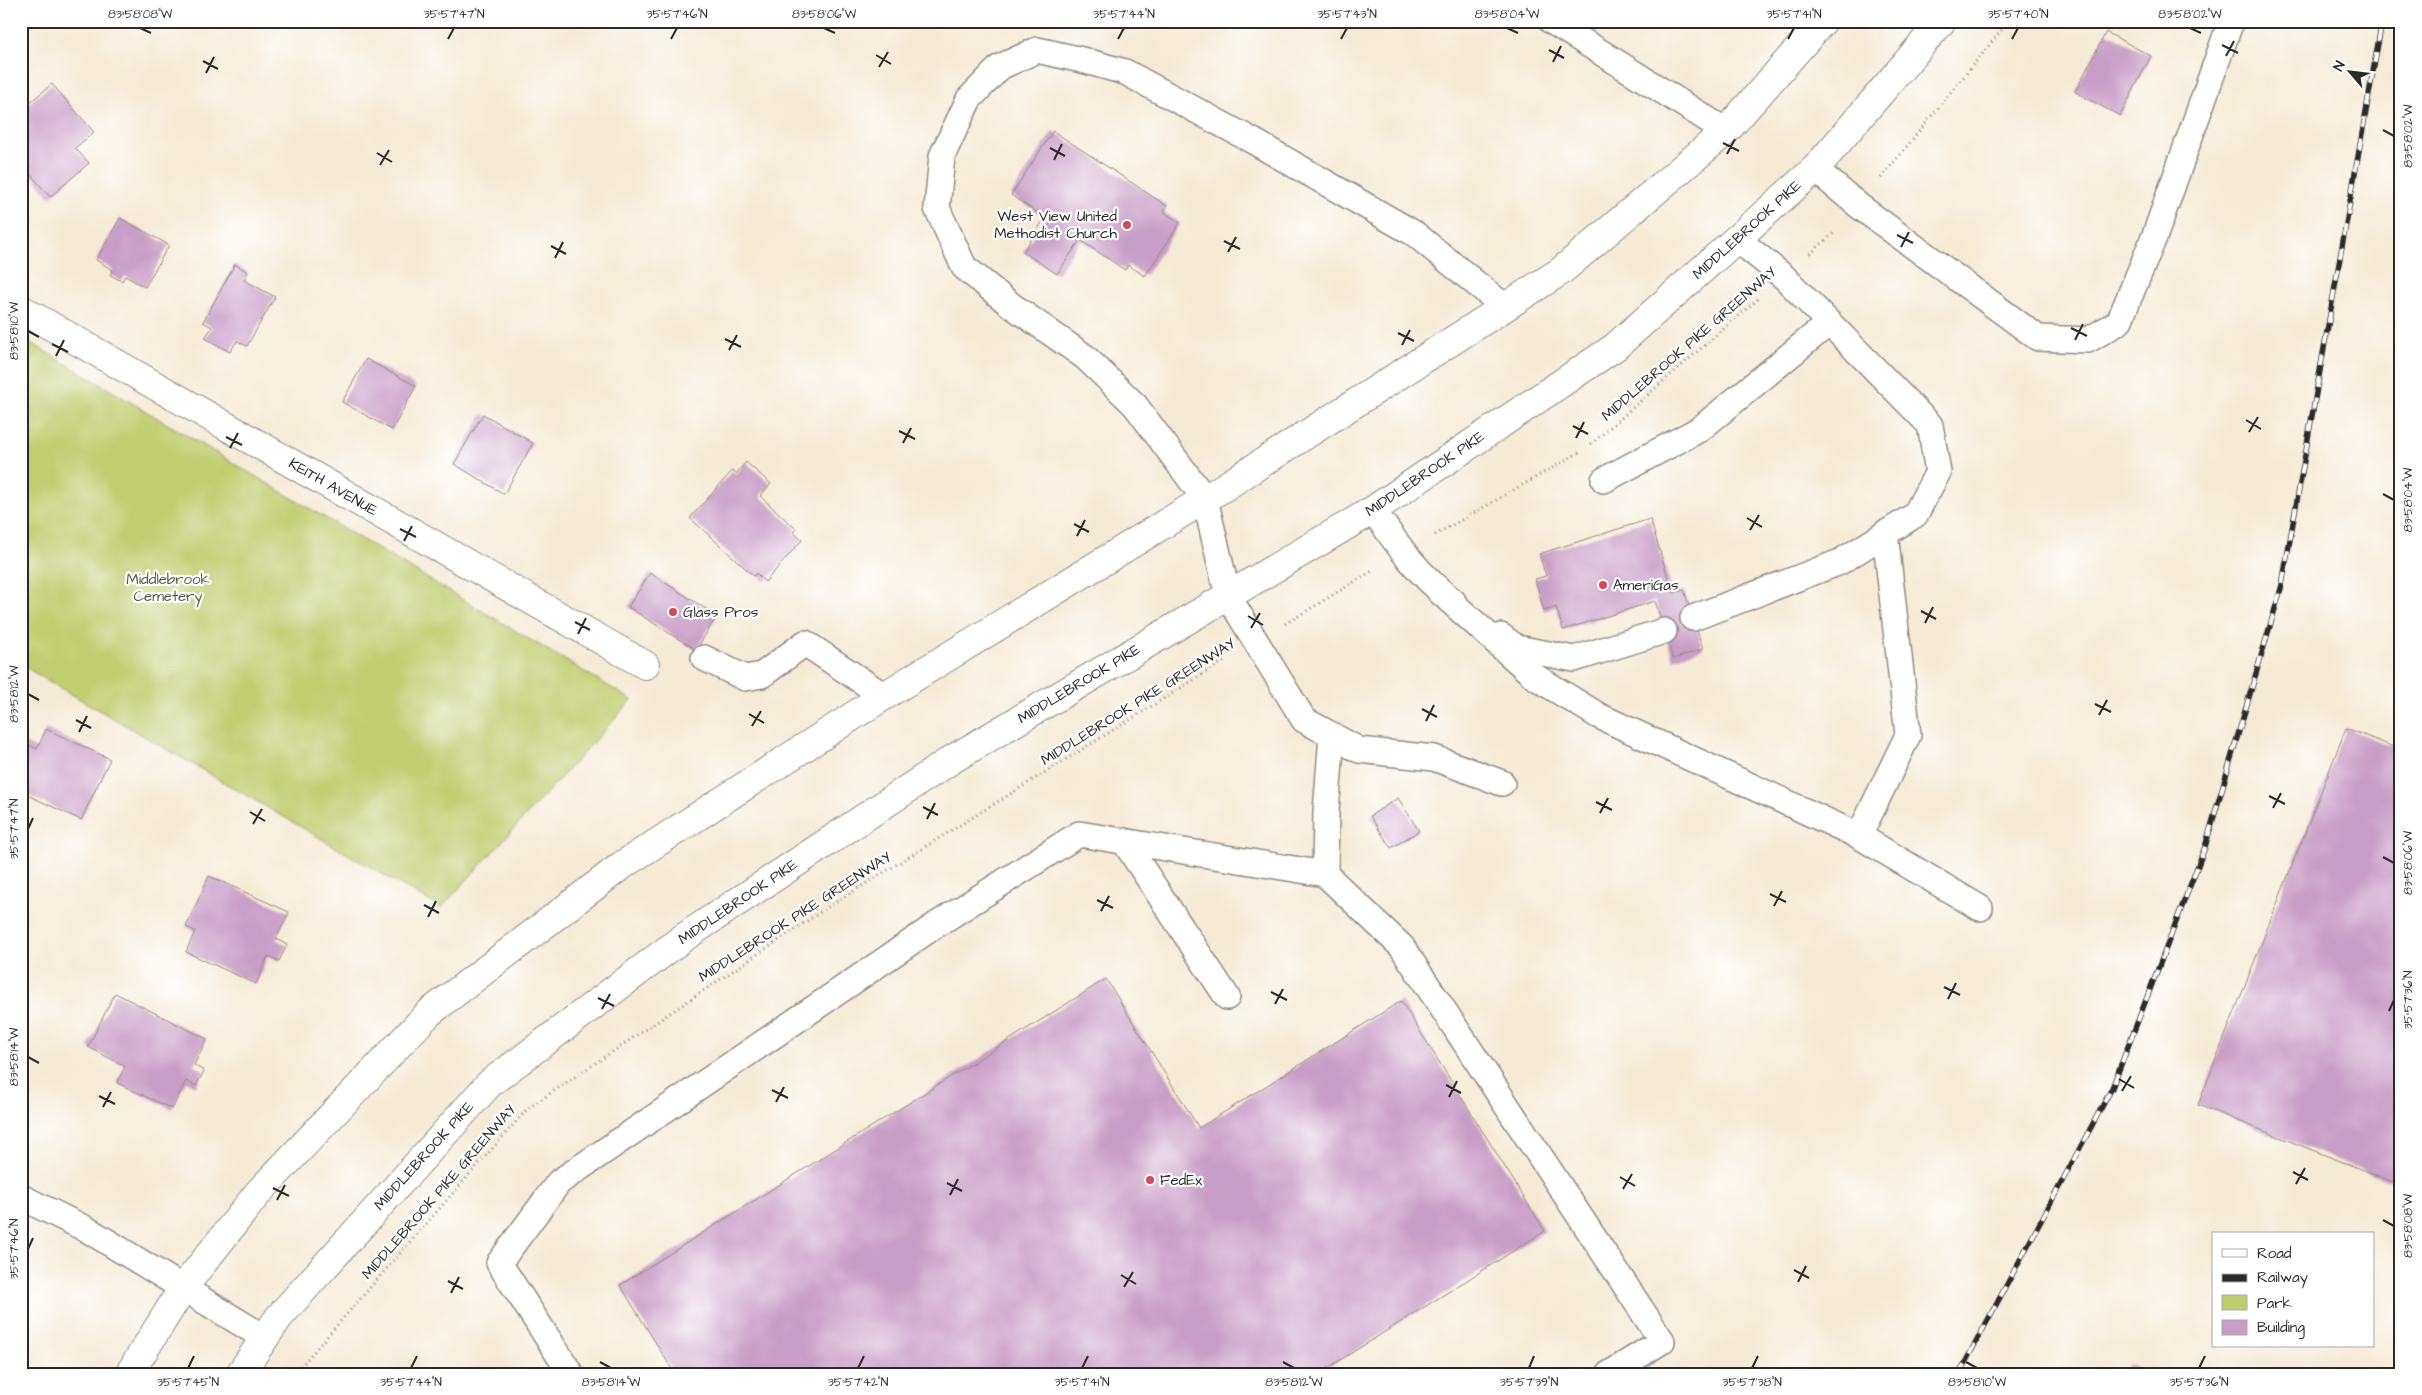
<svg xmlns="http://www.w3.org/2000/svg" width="2422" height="1395" viewBox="0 0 2422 1395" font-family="'Architects Daughter',sans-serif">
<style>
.green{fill:#c0cd6f;stroke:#767c4d}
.building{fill:#c79ec5}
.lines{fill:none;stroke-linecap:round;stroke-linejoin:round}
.lane-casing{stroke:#908a80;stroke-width:28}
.street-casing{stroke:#908a80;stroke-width:30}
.secondary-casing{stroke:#908a80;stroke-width:30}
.path{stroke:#908a80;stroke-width:3;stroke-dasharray:1 4;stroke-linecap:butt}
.lane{stroke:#fff;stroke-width:25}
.street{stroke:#fff;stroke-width:28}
.secondary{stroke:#fff;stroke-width:28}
.rail-casing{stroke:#2b2b2b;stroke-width:5.5}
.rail{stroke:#fff;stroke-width:4;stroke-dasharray:11;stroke-linecap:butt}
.ticks{fill:none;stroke:#2b2b2b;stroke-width:2}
.poi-dot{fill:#d1495b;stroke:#fff;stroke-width:2}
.labels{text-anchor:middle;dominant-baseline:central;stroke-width:4.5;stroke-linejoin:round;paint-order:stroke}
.poi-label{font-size:15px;fill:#2b2b2b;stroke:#fff;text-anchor:start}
.street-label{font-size:15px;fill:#2b2b2b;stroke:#fff}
.park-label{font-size:15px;fill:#585c3f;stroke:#fff}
.neatline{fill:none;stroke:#2b2b2b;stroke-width:2}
.ticks-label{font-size:12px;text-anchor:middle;fill:#2b2b2b}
</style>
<rect width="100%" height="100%" fill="#fff"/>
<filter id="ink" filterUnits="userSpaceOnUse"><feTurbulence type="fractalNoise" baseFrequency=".02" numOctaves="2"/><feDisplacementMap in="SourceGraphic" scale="10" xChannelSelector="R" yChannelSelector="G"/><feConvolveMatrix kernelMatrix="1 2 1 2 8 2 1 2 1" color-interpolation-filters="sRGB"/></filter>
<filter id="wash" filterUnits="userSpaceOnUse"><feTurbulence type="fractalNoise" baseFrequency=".0096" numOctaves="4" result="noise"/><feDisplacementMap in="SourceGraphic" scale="20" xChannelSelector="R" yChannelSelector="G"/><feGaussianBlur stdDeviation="1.12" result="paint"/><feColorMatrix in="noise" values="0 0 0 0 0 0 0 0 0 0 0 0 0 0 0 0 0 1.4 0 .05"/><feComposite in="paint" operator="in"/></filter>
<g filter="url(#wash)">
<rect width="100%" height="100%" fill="#f5ead5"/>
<path class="green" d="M21,337L632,700L441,908L21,665Z"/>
<g id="blocks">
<path class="building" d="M2106,32L2151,56L2120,116L2075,92Z
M52,84L94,132L75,148L89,163L50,197L21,163V96L28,104Z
M1053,131L1167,206L1164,212L1180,223L1145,276L1128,265L1125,270L1080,240L1057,274L1023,252L1045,218L1011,195Z
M120,218L169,245L145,287L125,276L122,281L110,275L113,270L96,260Z
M235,264L248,272L244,280L275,297L247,346L237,341L230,352L205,338L212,327L203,322Z
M366,359L416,386L392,430L342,402Z
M483,414L533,443L504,494L454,464Z
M746,462L771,484L760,496L796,529L793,532L802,540L765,582L756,573L754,576L690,518L732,471L736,474Z
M1650,519L1673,593L1684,590L1703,649L1673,659L1655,601L1563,630L1556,607L1544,611L1535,579L1546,576L1539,554Z
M650,573L717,616L696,650L628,607Z
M2346,728L2401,750V1185L2198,1105Z
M46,729L110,759L81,820L21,792V741L37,749Z
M1398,798L1419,831L1391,848L1370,816Z
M209,876L289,912L276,939L287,945L279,961L268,956L256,984L186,952L195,931L186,927Z
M1106,979L1199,1128L1401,1001L1545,1231L1318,1374H675L620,1285Z
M115,993L207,1039L194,1065L204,1071L196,1086L186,1081L172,1109L117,1083L125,1066L88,1047Z
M2129,1364L2152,1374H2125Z"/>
</g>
</g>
<g filter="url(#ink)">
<use href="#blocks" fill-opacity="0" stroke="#908a80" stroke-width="1"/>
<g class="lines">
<g class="lane-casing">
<path id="lane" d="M1551,21L1726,131
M1815,169L1859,206L2038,338L2088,340L2119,322L2155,235L2231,21
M1604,480L1700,429L1829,323
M1373,510C1396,543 1419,576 1453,601
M1439,591L1534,676L1599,716L1859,836L1980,908
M1693,618L1840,562L1915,515L1938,472L1930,425L1784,277L1737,239
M1501,636L1517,648L1574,659L1664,631
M704,658L745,678L762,675L805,643L884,696
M1502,783L1434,758L1359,750L1304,720L1228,596L1205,499L1135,405L1085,357L1011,305L964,267L937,208L942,156L969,99L1000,67L1037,50L1082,60L1125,72L1253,141L1415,234L1505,307
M1859,836L1908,735L1885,533
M1124,841L1227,997
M1325,874L1326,812L1332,735
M21,1197L88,1230L265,1338
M571,1374L499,1263L559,1182L936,925L1079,834L1325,874L1402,947L1662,1341L1609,1374"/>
</g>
<g class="street-casing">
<path id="street" d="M21,309L645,665"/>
</g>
<g class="secondary-casing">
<path id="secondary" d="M129,1374L183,1288L258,1193L429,1013L621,866L884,696L1226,486L1561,271L1726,131L1823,21
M240,1374L279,1317L490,1083L683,938L951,760L1373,510L1615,347L1815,169L1942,21"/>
</g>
<path class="path" d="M1881,178L2009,21
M1810,254L1835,232
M1591,444L1758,299
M1435,535L1580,452
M1285,624L1374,570
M294,1374L527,1109L825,909L1226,660"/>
<use href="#lane" class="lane"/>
<use href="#street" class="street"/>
<use href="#secondary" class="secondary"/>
<g class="rail-casing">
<path id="rail" d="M1959,1374L2112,1088L2205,847L2282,585L2382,21"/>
</g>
<use href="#rail" class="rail"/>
</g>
</g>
<path class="ticks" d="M140,28L151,33M824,28L835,33M1507,28L1518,33M2190,28L2201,33M448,39L454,28M671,39L677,28M1118,39L1124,28M1341,39L1347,28M1788,39L1794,28M2012,39L2018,28M2222,45L2238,53M1549,50L1564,58M876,55L891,64M2226,56L2234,41M203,61L218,69M1553,62L1561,46M879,67L888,52M206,73L214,57M2383,130L2394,136M1723,143L1739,151M1050,148L1065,156M377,153L392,162M1727,154L1735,139M1054,160L1062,144M380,165L389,150M1897,235L1913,243M1224,241L1240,249M551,246L566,254M1901,247L1909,232M1228,252L1236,237M555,258L563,242M2071,328L2087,336M28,331L39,337M1398,333L1414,341M725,339L741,347M2075,340L2083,324M52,344L68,352M1402,345L1410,330M729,350L737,335M56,356L64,340M2246,420L2261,429M1573,426L1588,434M899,431L915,439M2249,432L2258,417M226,437L242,445M1576,438L1584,422M903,443L911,428M230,448L238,433M2383,494L2394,500M1747,518L1762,527M1074,524L1089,532M400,529L416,537M1750,530L1759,515M1077,536L1085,520M404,541L412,526M1921,611L1936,619M1248,616L1263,625M575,622L590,630M1925,623L1933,607M1251,628L1260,613M578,634L586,618M28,694L39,700M2095,704L2111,712M1422,709L1437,717M749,714L764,723M2099,715L2107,700M76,720L91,728M1426,721L1434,705M752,726L761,711M79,732L87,716M2269,796L2285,804M1596,802L1612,810M923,807L938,815M2273,808L2281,793M250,812L265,821M1600,813L1608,798M927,819L935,803M253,824L262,809M28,829L33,818M2383,857L2394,863M1770,894L1786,902M1097,900L1113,908M424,905L439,913M1774,906L1782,891M1101,911L1109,896M428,917L436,901M1944,987L1960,995M1271,992L1287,1000M598,998L614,1006M1948,999L1956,983M1275,1004L1283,989M602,1009L610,994M2389,1011L2394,1000M28,1057L39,1063M2119,1079L2134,1088M1446,1085L1461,1093M772,1090L788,1098M2122,1091L2131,1076M99,1096L115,1104M1449,1097L1457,1081M776,1102L784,1087M103,1107L111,1092M2293,1172L2308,1180M1620,1177L1635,1186M947,1183L962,1191M2296,1184L2305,1168M273,1188L289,1196M1623,1189L1632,1174M950,1195L958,1179M277,1200L285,1185M2383,1220L2394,1226M28,1249L33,1238M1794,1270L1809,1278M1121,1275L1136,1284M448,1281L463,1289M1798,1282L1806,1266M1124,1287L1133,1272M451,1293L459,1277M600,1362L611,1368M1283,1362L1294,1368M1966,1362L1977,1368M188,1368L194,1356M411,1368L417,1356M858,1368L864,1356M1082,1368L1088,1356M1529,1368L1534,1356M1752,1368L1758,1356M2199,1368L2205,1356"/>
<g class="poi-dot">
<circle cx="1127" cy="225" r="5"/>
<circle cx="1603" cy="585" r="5"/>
<circle cx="673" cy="612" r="5"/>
<circle cx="1150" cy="1180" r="5"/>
</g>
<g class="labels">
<g class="poi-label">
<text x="1117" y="216" text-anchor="end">West View United<tspan x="1117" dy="17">Methodist Church</tspan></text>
<text x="1613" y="585">AmeriGas</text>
<text x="683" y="612">Glass Pros</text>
<text x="1160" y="1180">FedEx</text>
</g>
<g class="street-label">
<text transform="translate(1747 230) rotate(-42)">MIDDLEBROOK PIKE</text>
<text transform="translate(1689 344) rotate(-41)">MIDDLEBROOK PIKE GREENWAY</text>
<text transform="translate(1425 474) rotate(-34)">MIDDLEBROOK PIKE</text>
<text transform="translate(333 487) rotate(30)">KEITH AVENUE</text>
<text transform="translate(1079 684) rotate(-31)">MIDDLEBROOK PIKE</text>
<text transform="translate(1138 702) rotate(-32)">MIDDLEBROOK PIKE GREENWAY</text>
<text transform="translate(738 902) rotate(-34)">MIDDLEBROOK PIKE</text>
<text transform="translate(795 917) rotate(-33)">MIDDLEBROOK PIKE GREENWAY</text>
<text transform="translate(424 1156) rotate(-48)">MIDDLEBROOK PIKE</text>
<text transform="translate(439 1192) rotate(-49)">MIDDLEBROOK PIKE GREENWAY</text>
</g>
<g class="park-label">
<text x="168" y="579">Middlebrook<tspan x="168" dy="17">Cemetery</tspan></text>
</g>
</g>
<rect width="2422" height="1395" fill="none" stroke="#fff" stroke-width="55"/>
<rect x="2212" y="1232" width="162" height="115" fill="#ffffff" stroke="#aaaaaa"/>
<rect x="2222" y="1249" width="25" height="8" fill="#ffffff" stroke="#aaaaaa"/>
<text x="2257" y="1258" font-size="15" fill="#2b2b2b">Road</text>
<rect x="2222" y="1274" width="25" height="8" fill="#2b2b2b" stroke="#aaaaaa"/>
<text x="2257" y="1282" font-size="15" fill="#2b2b2b">Railway</text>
<rect x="2222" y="1295" width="25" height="15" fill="#c0cd6f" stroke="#aaaaaa"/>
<text x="2257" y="1308" font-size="15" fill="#2b2b2b">Park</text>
<rect x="2222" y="1320" width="25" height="15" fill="#c79ec5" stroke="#aaaaaa"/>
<text x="2257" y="1332" font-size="15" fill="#2b2b2b">Building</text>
<g transform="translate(2350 72) rotate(298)" stroke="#ffffff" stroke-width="4" paint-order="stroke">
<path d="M0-4L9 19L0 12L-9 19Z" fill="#2b2b2b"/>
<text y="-8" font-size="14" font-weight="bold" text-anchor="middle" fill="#2b2b2b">N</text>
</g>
<rect x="28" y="28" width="2366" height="1340" class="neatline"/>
<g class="ticks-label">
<text x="140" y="18">83°58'08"W</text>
<text x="454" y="18">35°57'47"N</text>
<text x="677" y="18">35°57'46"N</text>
<text x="824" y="18">83°58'06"W</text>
<text x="1124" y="18">35°57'44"N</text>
<text x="1347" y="18">35°57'43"N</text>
<text x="1507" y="18">83°58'04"W</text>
<text x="1794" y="18">35°57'41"N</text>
<text x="2018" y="18">35°57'40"N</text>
<text x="2190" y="18">83°58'02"W</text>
<text transform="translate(2408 136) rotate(-90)" y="4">83°58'02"W</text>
<text transform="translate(14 331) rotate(-90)" y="4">83°58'10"W</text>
<text transform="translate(2408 500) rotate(-90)" y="4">83°58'04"W</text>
<text transform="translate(14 694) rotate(-90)" y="4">83°58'12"W</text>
<text transform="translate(14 829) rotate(-90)" y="4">35°57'47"N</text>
<text transform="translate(2408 863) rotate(-90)" y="4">83°58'06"W</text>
<text transform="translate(2408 1000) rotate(-90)" y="4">35°57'36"N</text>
<text transform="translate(14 1057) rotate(-90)" y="4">83°58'14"W</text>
<text transform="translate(2408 1226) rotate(-90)" y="4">83°58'08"W</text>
<text transform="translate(14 1249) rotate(-90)" y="4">35°57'46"N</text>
<text x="188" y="1386">35°57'45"N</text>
<text x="411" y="1386">35°57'44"N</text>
<text x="611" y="1386">83°58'14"W</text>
<text x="858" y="1386">35°57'42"N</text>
<text x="1082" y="1386">35°57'41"N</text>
<text x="1294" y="1386">83°58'12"W</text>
<text x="1529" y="1386">35°57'39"N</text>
<text x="1752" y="1386">35°57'38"N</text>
<text x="1977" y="1386">83°58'10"W</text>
<text x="2199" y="1386">35°57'36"N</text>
</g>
</svg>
